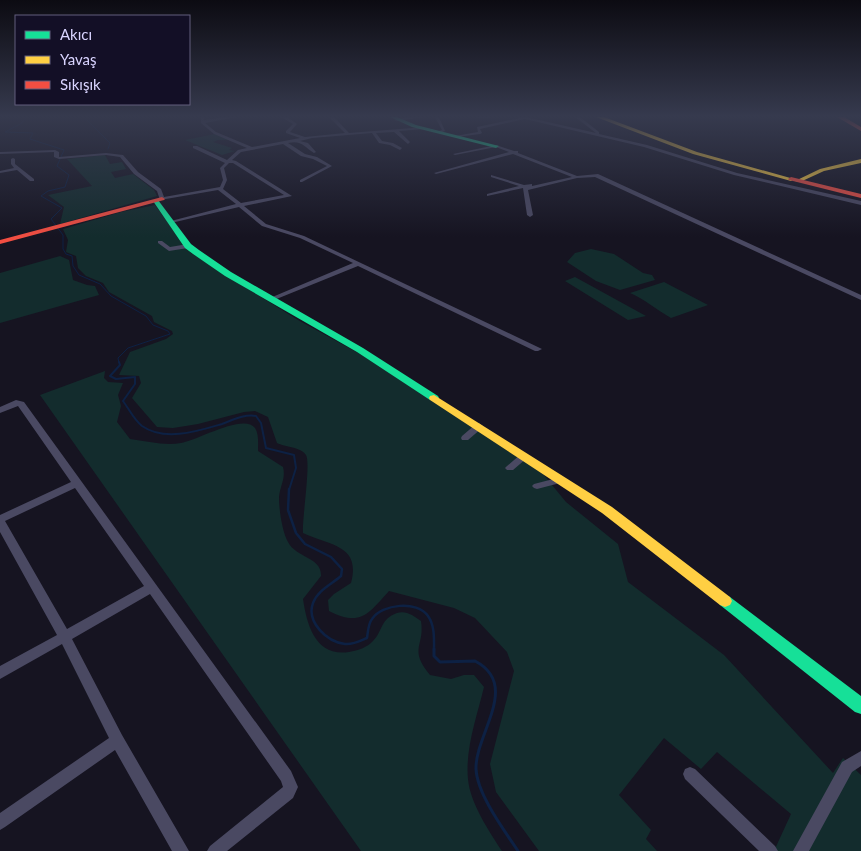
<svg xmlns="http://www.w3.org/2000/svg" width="861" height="851" viewBox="0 0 861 851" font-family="Lato,sans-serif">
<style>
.green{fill:#132c2d}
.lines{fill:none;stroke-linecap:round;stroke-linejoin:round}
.stream-far3{stroke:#0d2144;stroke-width:1}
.stream-far2{stroke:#0d2144;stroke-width:2}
.stream-far1{stroke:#0d2144;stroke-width:2.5}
.stream{stroke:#0d2144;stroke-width:3}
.street{fill:#4a4962;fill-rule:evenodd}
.fast{fill:#16e098;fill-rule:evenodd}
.slow{fill:#ffcf43;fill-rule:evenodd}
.jam{fill:#f24e42;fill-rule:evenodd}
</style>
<rect width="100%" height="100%" fill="#161421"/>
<path class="green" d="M215,134L229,140H218L213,142L232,148L229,150L235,151L222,155L185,140Z
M105,155L110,164L122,162L126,169L111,172L115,178L133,174L154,190L157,196L60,224L64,207L48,195L92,186L67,159Z
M155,205L191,253L298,320L362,355L543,474L566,502L618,544L628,582L724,655L833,773L843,758L861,775V851H774L791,814L717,752L701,769L664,738L619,795L651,830L646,839L657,851H539L496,792L490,764L514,671L507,652L475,618L454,608L389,591C368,614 361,627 329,611L328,600L334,594L351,583C361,545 331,546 303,533C302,518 311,463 306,455C301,447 285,447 277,443L268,417L255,411L244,412L198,424L173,428L157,427L132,398L141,383L139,376L119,375L130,352L166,339L173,334L172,331L154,322L152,316L109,292L103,283L86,276L78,268L76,256L66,252L68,240L63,229L121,212Z
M591,249L614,254L643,273L652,275L655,280L620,290L596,281L567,262L575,253Z
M60,256L69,260L73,280L87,285L95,286L99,295L0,323V273Z
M575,277L646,316L628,320L565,281Z
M664,282L708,305L671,318C657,310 643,298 630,293Z
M105,371L104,378L108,382L123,383L118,395L121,406L117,422L130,439C146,441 165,446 181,443C197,441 243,413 255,428C259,434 258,444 258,451L283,467C286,478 280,486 279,497C279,510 282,531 288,542C296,558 322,557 321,576L303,599C307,626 316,657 349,652C359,650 366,648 373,641C383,631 380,619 397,613C406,610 414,616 421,621C425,647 408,648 430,675L451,679L464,675H474L484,687C477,716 465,749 468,779C470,803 489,831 502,851H361L40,395Z"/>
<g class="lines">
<path class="stream-far3" d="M26,117L22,123L5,132L33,133L30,139L64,150L57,166L69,175L65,187L48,191L41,196L62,208L51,219L63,235V249L66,254L72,256L73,266L79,275L100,284L111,296L146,316L153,325L168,331L170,334L128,348L118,358L119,363
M84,117L110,143L108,149"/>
<path class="stream-far2" d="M119,362L120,365L110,376L116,379L135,377V384L123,401C129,409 134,420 142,426C165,442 198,431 222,424C233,420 244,414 256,416L261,423L266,448L294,455L296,468L289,490"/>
<path class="stream-far1" d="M289,489L288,510L296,533L305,544L331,557L342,569L341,576C332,584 318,590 313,603C306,622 327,642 345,644C353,645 360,641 367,638C368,632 368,624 372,619C382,604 417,600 428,616C435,626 434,639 434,650"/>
<path class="stream" d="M434,649V656L440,662L475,661C521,685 475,734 476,769C477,794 504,830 518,851"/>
<path class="street" d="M201,117H205L204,120L224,117H237L205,123L216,132L252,147L300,138L286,133V131L293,124L281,117H287L297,124L290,132L305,137L345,133L329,117H334L349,133L425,127L424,129L399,131L410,142L408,144L394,132L376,133L382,141L393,143L402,148L400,150L390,145L379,143L372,133L312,138L300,141L308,143L316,152L314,153C304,147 302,140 288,143L305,154L317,157L332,166L302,182H300V180L327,166L313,159L301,156L283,144L241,152L232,160L236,161L292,196L244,206L266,224L304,236L542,349L538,351H535L358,266L274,300H270V298L353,263L300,238L262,226L239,207L171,223V221L236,204L218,190L160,200L157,191L134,174L120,157L106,155L59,159L54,157V152L0,154V152L55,150L59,152V157L106,153L123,155L138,172L161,189L164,197L220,187L223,180L220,168L225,163L193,148V146H197L227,160L238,150L247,148L214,134L201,123ZM229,163H233L284,195L241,203L223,189L227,180L224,168Z
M409,117H425L396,121L394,120Z
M435,117H439L445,131L439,133V131L442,130Z
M473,117H492L490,118Z
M526,117L596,133L575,117H580L599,132V134L647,145L737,173L861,201V205L734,175L644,147L525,119L480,129L482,133L480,134L457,137L455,136L478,132L477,127L520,118L517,117Z
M496,145L514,151H518V153L577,176L598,174L861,295V300L595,177L577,178L528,190L533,215L530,217L527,215L523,188L487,196V194L519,186L491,177V175L524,185L532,184V186L572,177L513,154L436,174L434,173L509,152L496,147L455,155L453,154Z
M13,158L15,159V164L34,179V181H30L17,170L0,173V171L14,168L11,164V159Z
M158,241H162L170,247L188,244L191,246L188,248L169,251L158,243Z
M16,400L24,402L291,771L298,787L293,798L227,851H207L210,846L283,787L281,781L150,594L72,639L122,735L189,851H172L115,750L5,827L0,830V813L109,738L62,644L0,679V666L57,635L0,532V515L71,482L18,406L0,413V407ZM75,488L144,586L67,629L5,521Z
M479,423L483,426L482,428L468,440H462L461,438L462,436L476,424Z
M524,453L527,454L529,456L527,458L513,470H507L505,468L507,466L521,454Z
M561,477L564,478L566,480L564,482L537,489L534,488L532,486L534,484Z
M861,751V766L852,772L809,851H793L842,762Z
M690,767L695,769L775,846L778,851H759L685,779L683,774L685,769Z"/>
<path class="fast" d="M390,117H397L416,125L499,146L496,148L412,127Z
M154,200H158L191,244L199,250L231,272L363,348L438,396L439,398L438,400H430L357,352L225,276L193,254L185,248L153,201Z
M725,595L730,597L861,696V714L855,712L720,605L718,601L720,597Z"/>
<path class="slow" d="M596,117H604L697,152L794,179L791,181L693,154Z
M861,159V163L824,171L800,182L795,181L820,169Z
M434,395L612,507L730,597L732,601L730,605L725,607L720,605L602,513L430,400L429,398L430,396Z"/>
<path class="jam" d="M837,117H844L861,127V131Z
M791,177L861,194V198L789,180L788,179Z
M162,197L165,199L164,200L0,244V240Z"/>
</g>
<linearGradient id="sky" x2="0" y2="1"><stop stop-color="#0c0b12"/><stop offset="0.49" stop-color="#363a4e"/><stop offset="1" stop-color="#363a4e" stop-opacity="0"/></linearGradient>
<rect width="861" height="237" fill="url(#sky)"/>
<rect x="15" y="15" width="175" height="90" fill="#130f26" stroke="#625e7d"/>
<rect x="25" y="31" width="25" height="8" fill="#16e098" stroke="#625e7d"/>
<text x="60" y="40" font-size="15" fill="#d9d4ff">Akıcı</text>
<rect x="25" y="56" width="25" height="8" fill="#ffcf43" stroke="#625e7d"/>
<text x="60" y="65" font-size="15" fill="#d9d4ff">Yavaş</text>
<rect x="25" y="81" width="25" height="8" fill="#f24e42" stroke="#625e7d"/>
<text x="60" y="90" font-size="15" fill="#d9d4ff">Sıkışık</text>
</svg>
